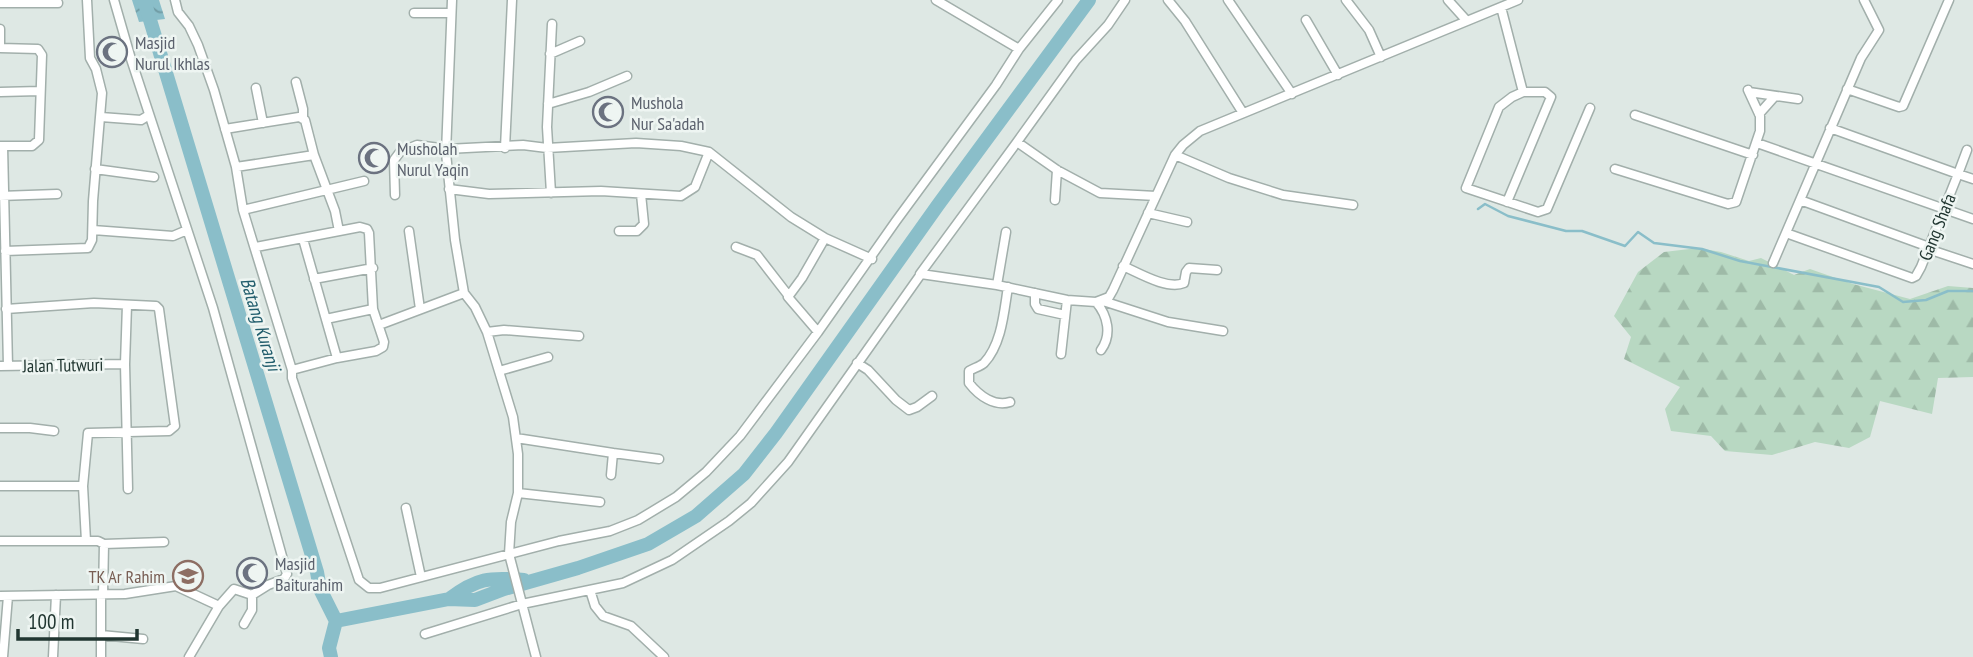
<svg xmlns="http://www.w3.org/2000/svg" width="1973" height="657" viewBox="0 0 1973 657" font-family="'PT Sans Narrow',sans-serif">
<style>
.forest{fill:url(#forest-firs)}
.water{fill:url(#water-waves)}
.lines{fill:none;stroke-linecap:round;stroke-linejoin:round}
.stream{stroke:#8abec9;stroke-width:2.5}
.river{stroke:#8abec9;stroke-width:14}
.minor-casing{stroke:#a2afab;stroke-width:11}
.minor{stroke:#fff;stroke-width:8}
.labels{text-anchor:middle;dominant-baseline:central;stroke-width:5;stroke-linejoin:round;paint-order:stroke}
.worship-label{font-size:18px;fill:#5b616d;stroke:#eef5f2;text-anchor:start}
.street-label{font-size:18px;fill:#213631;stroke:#eef5f2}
.education-label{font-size:18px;fill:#785e54;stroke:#eef5f2;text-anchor:end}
.water-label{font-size:19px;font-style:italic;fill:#215d6c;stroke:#eef5f2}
</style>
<defs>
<pattern id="forest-firs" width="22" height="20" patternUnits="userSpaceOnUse" patternTransform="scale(1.75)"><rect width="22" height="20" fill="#b8d8c2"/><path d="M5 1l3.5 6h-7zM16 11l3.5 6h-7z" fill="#9ebaa7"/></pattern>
<pattern id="water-waves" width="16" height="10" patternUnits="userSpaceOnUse" patternTransform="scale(1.75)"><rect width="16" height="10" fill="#8abec9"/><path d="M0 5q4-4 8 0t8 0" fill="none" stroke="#709ba4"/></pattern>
</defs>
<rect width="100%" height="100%" fill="#dee8e4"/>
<path class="forest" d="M1698,248L1721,252L1749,261L1761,258L1794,275L1810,269L1853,284L1910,299L1948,286L1973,288V377L1938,378L1932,414L1880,401L1870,437L1849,448L1815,442L1772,455L1725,451L1711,436L1671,431L1665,409L1680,387L1624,359L1631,337L1614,316L1638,272L1664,252Z"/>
<path class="water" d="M132,0H159L165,19L139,22Z"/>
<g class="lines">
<path class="stream" d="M1478,209L1485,204L1508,216L1566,231H1582L1625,246L1638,232L1654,243L1702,249L1740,261L1879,287L1903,302L1926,300L1948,291H1973"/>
<path class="river" d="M144,0L317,572L320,589L336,621L329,648L331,657
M449,599C477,578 489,577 524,580
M336,621L449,599L475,600L504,589L578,568L648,544L696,516L744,474L776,433L938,205L1089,0"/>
<g class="minor-casing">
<path id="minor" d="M114,0L131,59L213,308L287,574L284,579L268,585L252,595
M175,0L178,12L189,26L198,45L214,90L236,167L243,210L292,370V378L359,580L369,588H380L559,541L610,531L638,520L676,497L706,472L740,436L818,332L896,221L996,85L1019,49L1058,0
M452,0L446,153L455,240L464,293L475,307L487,332L513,417L518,454V493L511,522L509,554L536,657
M936,0L1019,49
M1168,0L1185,21L1243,113
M1228,0L1292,94
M1346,0L1369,30L1381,57
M1448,0L1466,20
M0,3H58
M1501,7L1523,92H1545L1551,97L1507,202
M414,13H451
M1306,20L1338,75
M0,29V48
M0,48L38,49L42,55L39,140L32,146H0
M550,54L580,41
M296,82L303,109V119
M256,88L263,123
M1847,89L1899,107L1903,106L1949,0
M0,92L40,91
M1523,92L1512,97L1499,107L1466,188L1538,212L1547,209L1590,108
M1749,92L1798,99
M548,104L589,92L627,76
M1759,114L1775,96
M1635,115L1753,155
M101,117L141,120L149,115
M225,129L299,117L305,120L314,155L335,211L339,231
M1017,142L1076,60L1108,25L1125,0
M1757,143L1973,219
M3,146L8,366
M505,148L512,0
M1967,150L1958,174L1973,179
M1175,155L1229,178L1283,195L1353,205
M236,167L314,155
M95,169L154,177
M1615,169L1728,204L1736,202L1760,131V116L1748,90
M449,189L489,194L601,191L681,196L695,187L709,152
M551,193L547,127L552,24
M395,195L394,160L400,152L417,145L447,149L523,145L547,148L636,143L681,146L709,152L791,217L825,238L872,259
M0,196L57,194
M1055,200L1057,170
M1800,200L1929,247
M243,210L364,181
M1148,213L1187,222
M93,230L173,236L187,230
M409,231L420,309
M619,231H637L644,224L641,194
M1786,233L1912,278L1916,276L1921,267L1958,174L1830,128
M303,239L337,358
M256,247L360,227L367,229L369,233L373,309L384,342L383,347L376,351L337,358L292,370
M736,247L757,255L788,295
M1928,249L1973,264
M5,251L88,248L92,240L93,201L102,93L96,69L90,58L87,0
M1773,263L1861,58L1879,30L1864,0
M1123,266C1139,273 1167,290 1184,283L1186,272L1189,268L1217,270
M920,274L1017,142L1057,170L1100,193L1156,196
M314,279L373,268
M997,285L1006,232
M1008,287C1004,311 1002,344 984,363C981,366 974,368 969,371V383C979,396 995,407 1010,402
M1035,293V304L1038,309L1065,315
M1103,301L1168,322L1223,331
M1096,302C1108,316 1112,335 1101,350
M127,305L125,364L128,489
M6,309L94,303L156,306L159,309L175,426L169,431L88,433L83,486L86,541
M326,319L373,309
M379,325L464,293
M487,332L504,330L579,336
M818,332L788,297L802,278L825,238
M1061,354L1067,300
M857,363L868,370L896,400L909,410L917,407L932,396
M0,366L125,364
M499,371L548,357
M0,428H30L54,431
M516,438L613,453L611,475
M613,453L659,459
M0,486H83
M518,493L600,502
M406,508L421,577
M0,541H98L104,544L103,595
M104,544L164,542
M590,590L595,606L603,616L631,626L664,657
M0,596L125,594L176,586L219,606L234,589L252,595
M244,624L252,610V595
M425,634L522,604L623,583L672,560L729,521L751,503L788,462L921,274L997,285L1067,300L1096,302L1109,297L1113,290L1175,155L1183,145L1200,131L1518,0
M101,635L143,639
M3,657L8,596
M53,657L56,595
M101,657V595
M189,657L219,606"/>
</g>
<use href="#minor" class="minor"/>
</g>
<defs>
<g id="mosque-ring" transform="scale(1.575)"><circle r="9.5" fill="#eef5f2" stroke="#6b7280" stroke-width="1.5"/><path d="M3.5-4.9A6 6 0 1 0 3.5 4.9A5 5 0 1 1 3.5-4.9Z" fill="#6b7280"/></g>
<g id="school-ring" transform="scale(1.575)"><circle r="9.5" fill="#eef5f2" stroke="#8d6e63" stroke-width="1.5"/><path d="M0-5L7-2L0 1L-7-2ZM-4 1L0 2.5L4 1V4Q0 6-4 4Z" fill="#8d6e63"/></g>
</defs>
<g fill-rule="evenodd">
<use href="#mosque-ring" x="112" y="52"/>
<use href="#mosque-ring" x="608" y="112"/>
<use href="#mosque-ring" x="374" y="158"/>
<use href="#mosque-ring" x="252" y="573"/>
<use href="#school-ring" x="188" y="576"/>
</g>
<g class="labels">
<g class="worship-label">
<text x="135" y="42">Masjid<tspan x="135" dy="21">Nurul Ikhlas</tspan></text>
<text x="631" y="102">Mushola<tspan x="631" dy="21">Nur Sa'adah</tspan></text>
<text x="397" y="148">Musholah<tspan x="397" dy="21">Nurul Yaqin</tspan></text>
<text x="275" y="563">Masjid<tspan x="275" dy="21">Baiturahim</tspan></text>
</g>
<g class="street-label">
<text transform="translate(1937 227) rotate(-68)">Gang Shafa</text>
<text transform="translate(63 365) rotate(-1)">Jalan Tutwuri</text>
</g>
<g class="education-label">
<text x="165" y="576">TK Ar Rahim</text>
</g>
<g class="water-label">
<text transform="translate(261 324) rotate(73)">Batang Kuranji</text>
</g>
</g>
<path d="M18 629v10h119v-10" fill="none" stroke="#213631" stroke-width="3.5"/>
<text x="28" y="629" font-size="21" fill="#213631" stroke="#eef5f2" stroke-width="5" paint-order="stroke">100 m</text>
</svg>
